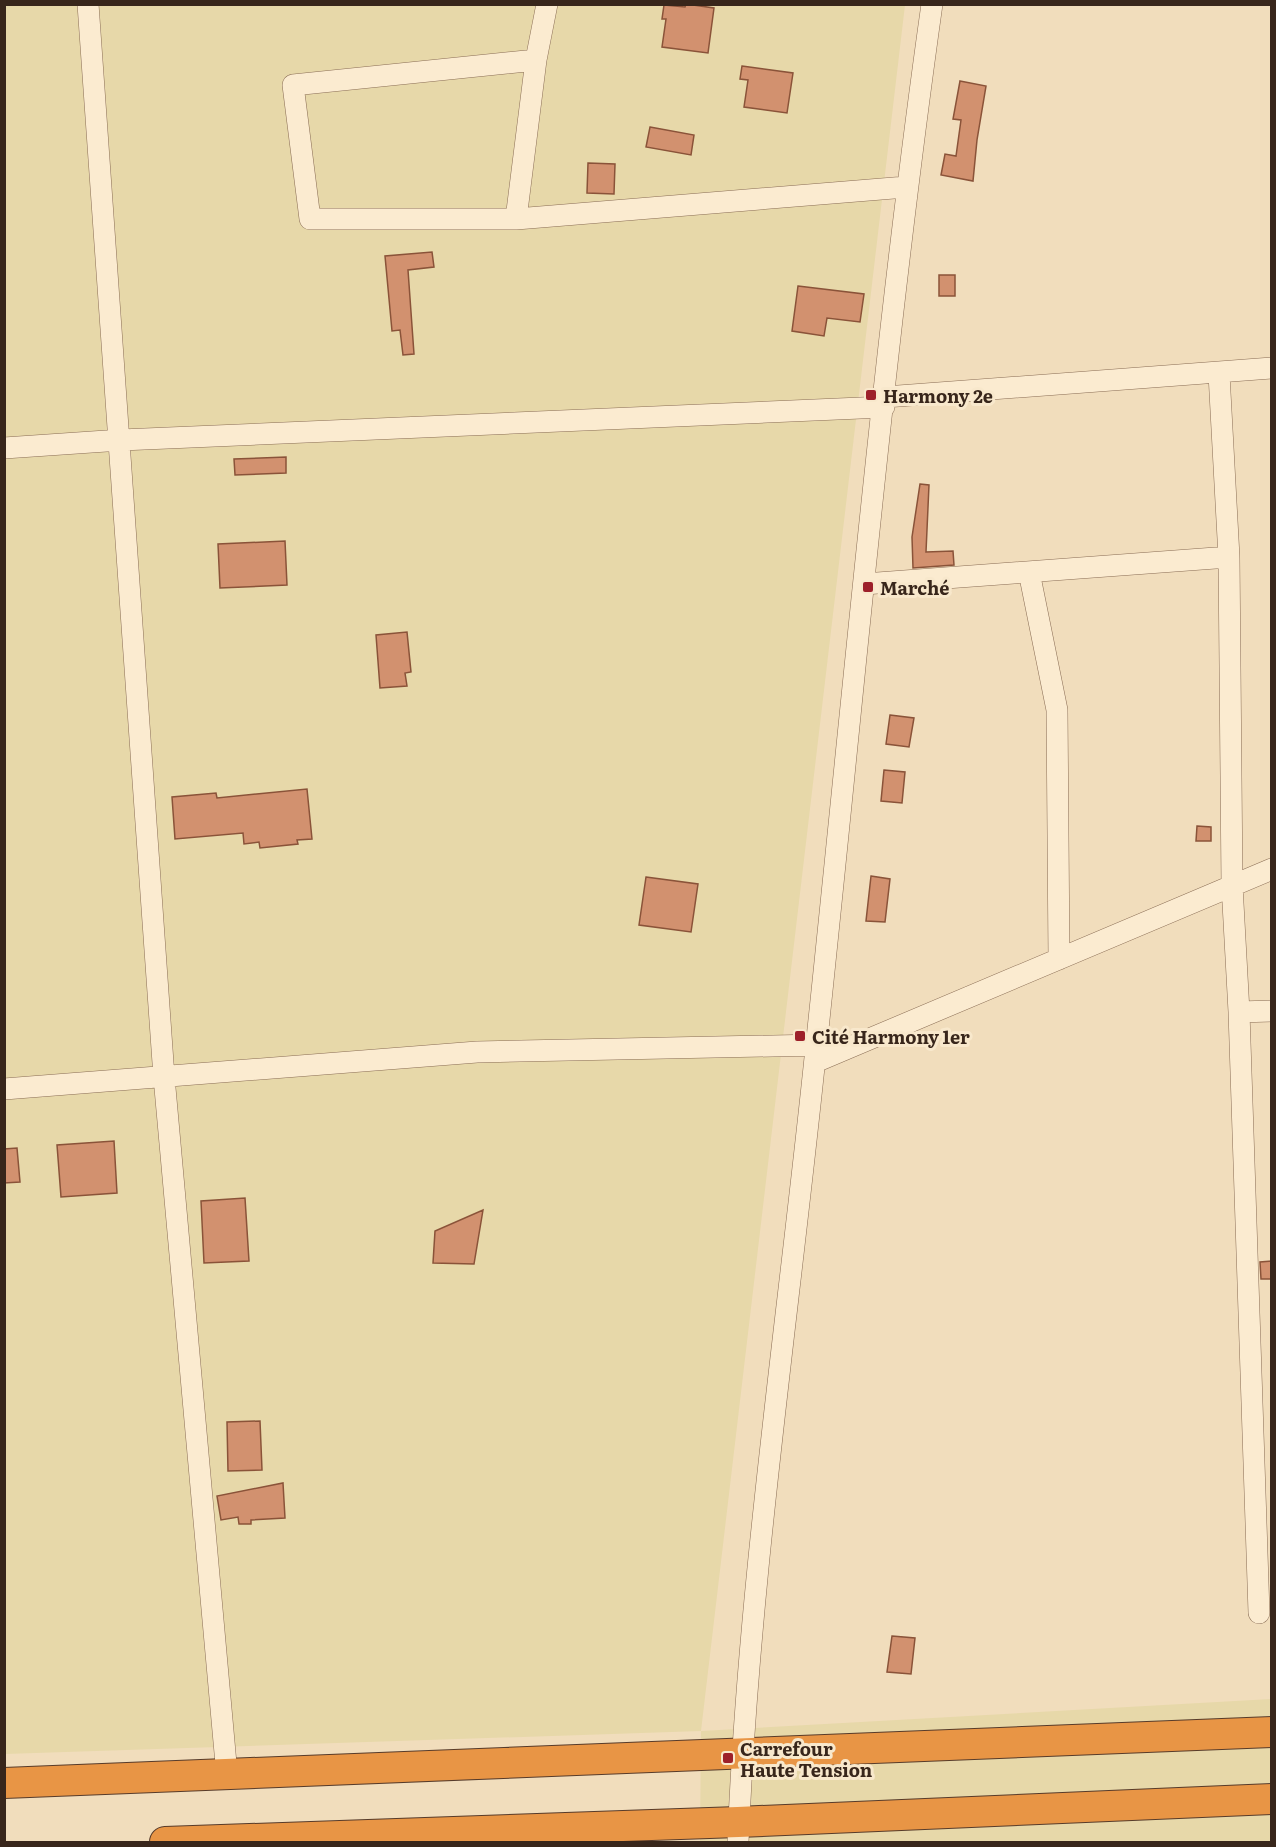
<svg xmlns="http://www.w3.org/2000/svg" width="1276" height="1847" viewBox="0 0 1276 1847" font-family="Literata,serif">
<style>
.farmland{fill:#e7d8a9}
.building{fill:#d2916f;stroke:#8a5339;stroke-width:1.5}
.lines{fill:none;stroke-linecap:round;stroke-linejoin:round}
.minor-casing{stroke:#8a6d55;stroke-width:22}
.highway-casing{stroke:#573b2a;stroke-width:32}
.minor{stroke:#fbebd0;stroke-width:21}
.highway{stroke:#e89545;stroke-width:30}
.poi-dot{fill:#9d202a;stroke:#f8e8cc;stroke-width:2}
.labels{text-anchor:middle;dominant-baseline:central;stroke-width:6;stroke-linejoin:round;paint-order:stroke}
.poi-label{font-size:18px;font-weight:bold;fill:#38261b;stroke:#f8e8cc;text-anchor:start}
</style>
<rect width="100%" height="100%" fill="#f1ddbc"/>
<path class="farmland" d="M4,5H905L701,1731L1271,1699V1842H700L701,1731L5,1754Z"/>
<path class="building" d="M686,4L714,8L708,53L662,47L666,19H662L664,5L685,7Z
M742,66L793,73L787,113L744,107L748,80L740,79Z
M960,81L986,86L977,140L973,181L941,175L945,154L956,156L961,120L953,119Z
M650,127L694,135L691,155L646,147Z
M588,163L615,164L614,194L587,193Z
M432,252L434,267L408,270L414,354L403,355L400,330L392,331L385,256Z
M939,275H955V296H939Z
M798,286L864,294L860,322L827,318L824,336L792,331Z
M286,457V473L235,475L234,459Z
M920,484L929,485L926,552L953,551L954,565L913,568L912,537Z
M285,541L287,585L220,588L218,544Z
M407,632L411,672L405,673L407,686L380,688L376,635Z
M890,715L914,718L909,747L886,744Z
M884,770L905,772L902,803L881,801Z
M307,789L312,839L297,840L298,844L260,848L259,842L244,844L243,833L175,839L172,797L216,793L217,798Z
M1197,826L1211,827V841H1196Z
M871,876L890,879L885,922L866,921Z
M646,877L698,884L691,932L639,925Z
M114,1141L117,1193L61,1197L57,1145Z
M17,1148L20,1182L4,1183V1149Z
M245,1198L249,1261L204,1263L201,1201Z
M483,1210L474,1264L433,1263L435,1231Z
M1272,1261V1279H1261L1260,1262Z
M260,1421L262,1470L228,1471L227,1422Z
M283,1483L285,1518L251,1520V1524H239L238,1517L221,1520L217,1496Z
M892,1636L915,1638L911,1674L887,1672Z"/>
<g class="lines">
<g class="minor-casing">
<path id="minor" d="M88,4L164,1077L227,1775
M536,60L293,85L310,219H516L536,60L547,4
M516,219L906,187
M1219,374L1229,557L1232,885L1239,1012L1259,1613
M885,397L1272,368
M4,448L121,440L884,407
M1029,572L1057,710L1059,959
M864,584L1229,557
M1239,1012L1272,1011
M815,1062L1272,869
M4,1089L477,1052L817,1045
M738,1842C749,1576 789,1313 816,1048C853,700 883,351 932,4"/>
</g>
<g class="highway-casing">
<path id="highway" d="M4,1783L1272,1732
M165,1842L738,1822L1272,1799"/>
</g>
<use href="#minor" class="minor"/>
<use href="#highway" class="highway"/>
</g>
<g class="poi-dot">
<rect x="865" y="389" width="12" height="12" rx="3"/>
<rect x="862" y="581" width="12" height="12" rx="3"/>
<rect x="794" y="1030" width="12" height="12" rx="3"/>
<rect x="722" y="1752" width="12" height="12" rx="3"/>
</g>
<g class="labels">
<g class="poi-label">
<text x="883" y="395">Harmony 2e</text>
<text x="880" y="587">Marché</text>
<text x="812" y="1036">Cité Harmony 1er</text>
<text x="740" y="1748">Carrefour<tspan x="740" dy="21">Haute Tension</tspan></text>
</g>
</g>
<rect width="1276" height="1847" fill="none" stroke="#38261b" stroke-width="12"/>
</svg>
